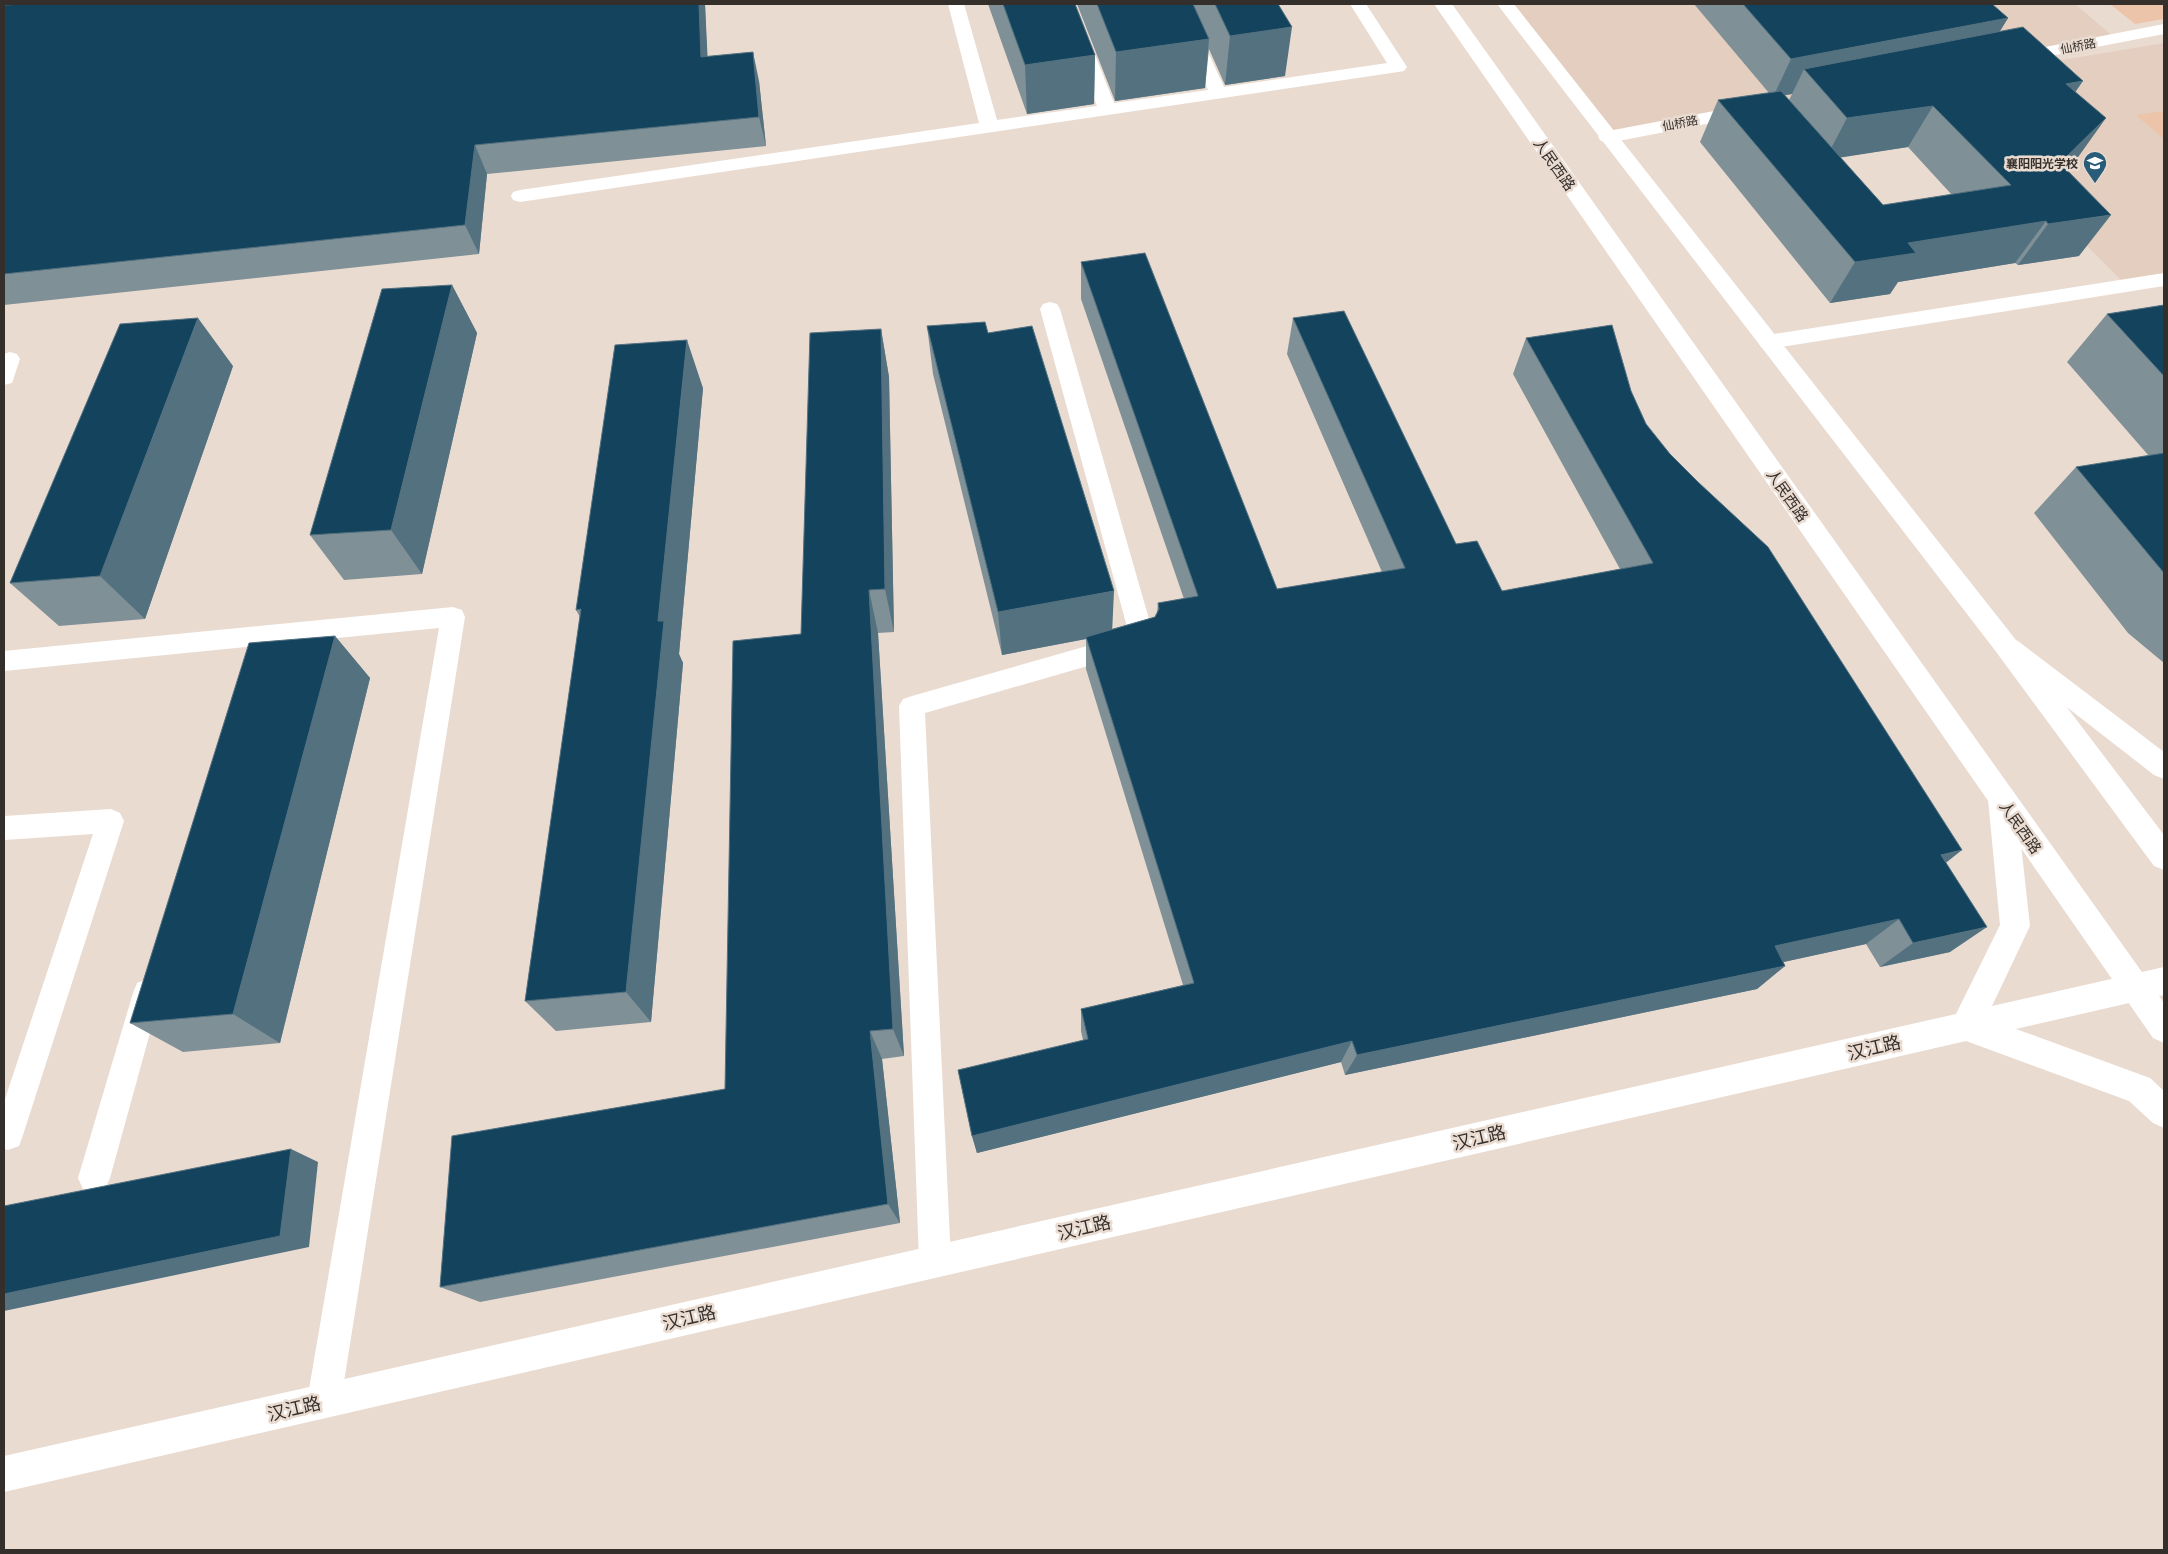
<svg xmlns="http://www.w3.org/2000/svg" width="2168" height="1554" viewBox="0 0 2168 1554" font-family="'Noto Serif','Noto Sans SC',serif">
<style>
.built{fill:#e3cebf}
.green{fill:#ecc4a9}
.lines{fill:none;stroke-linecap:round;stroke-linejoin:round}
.service{fill:#fff;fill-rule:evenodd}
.minor{fill:#fff;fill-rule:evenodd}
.secondary{fill:#fff;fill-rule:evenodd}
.primary{fill:#fff;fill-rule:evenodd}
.wall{fill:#7f9097;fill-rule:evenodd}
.shaded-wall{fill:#547180}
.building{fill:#14445d;stroke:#547180}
.labels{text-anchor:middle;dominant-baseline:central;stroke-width:5;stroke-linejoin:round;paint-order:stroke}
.far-street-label{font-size:12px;fill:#342f2b;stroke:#eadbd1}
.far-poi-label{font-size:12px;font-weight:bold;fill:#342f2b;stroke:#eadbd1;text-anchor:end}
.street-label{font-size:15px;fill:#342f2b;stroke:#eadbd1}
.near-street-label{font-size:18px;fill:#342f2b;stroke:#eadbd1}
</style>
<rect width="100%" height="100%" fill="#eadbd1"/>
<path class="built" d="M1505,4H1835L1908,79L1608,137Z
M1943,4H2075L2115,38L1997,54Z
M2164,43V285L2131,290L1924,83Z"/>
<path class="green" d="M2110,4H2164V19L2135,24Z
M2164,111V139L2136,115Z"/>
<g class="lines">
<path class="service" d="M948,4H964L997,120L1097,106L1059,4H1075L1114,103L1208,90L1170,4H1186L1224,87L1387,63L1350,4H1366L1407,67L1404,71L1398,72L520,202L513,200L511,196L513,192L520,190L979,123Z
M2164,273V286L1768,349L1761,347L1758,342L1761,337L1768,335Z
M1050,302L1057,304L1060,309L1155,640L1152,647L1143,650L925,713L951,1261L946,1272L935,1277L924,1272L919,1261L899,706L903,699L912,696L1129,634L1040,309L1043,304Z
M10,352L17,354L20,359L12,383L4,385V354Z
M453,607L462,610L465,617L341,1401L336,1413L324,1418L312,1413L307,1401L439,628L4,671V651Z
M111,809L120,813L124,821L23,1135L19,1146L8,1150L4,1149V1102L93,834L4,840V816Z
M147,979L157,983L161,993L110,1178L105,1189L94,1194L83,1189L78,1178L133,993L137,983Z"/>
<path class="minor" d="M2164,24V34L2014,63L2008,62L2005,58L2008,54L2014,53Z
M1746,105L1753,107L1755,111L1753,115L1608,143L1601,141L1598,137L1601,133L1608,131Z"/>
<path class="secondary" d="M2009,638L2018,641L2164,752V779L2154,775L2000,655L1996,648L2000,641Z
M2002,787L2012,790L2016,799L2030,926L1992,1006L2164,967V995L2016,1029L2150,1078L2164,1091V1128L2153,1123L2129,1101L1966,1041L4,1492V1456L1956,1014L2000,925L1988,799L1992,790Z"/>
<path class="primary" d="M1434,4H1452L2164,1003V1043L2153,1038Z
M1497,4H1514L2012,635L2164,835V870L2154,866L1994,649Z"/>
</g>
<path class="wall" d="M4,4H705L707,56L759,81L766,146L487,174L479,254L4,305Z
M988,4H1075L1095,55L1094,104L1027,114Z
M1077,4H1278L1285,76L1225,85L1209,49L1205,88L1115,101Z
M1694,4H1992L2008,18L2000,31L2076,92V160L2066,169L2079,256L2018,265L2015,263L1898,282L1890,294L1830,303L1700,142L1718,100L1769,93ZM1792,94L1789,100L1784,95ZM1908,147L1952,195L1883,205L1840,157Z
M1081,262L1277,589L1382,572L1287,354L1293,318L1456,544L1502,591L1620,569L1513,374L1526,338L1631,391L1646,424L1946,863L1950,952L1880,967L1866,944L1783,962L1785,966L1757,989L1345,1075L1341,1062L977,1153L972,1136L1083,1040L1081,1031V1009L1183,985L1086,669V639L1002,655L933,374L927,326L988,333L1112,629L1155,617L1157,613L1158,603L1184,599L1081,299Z
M452,285L477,333L422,574L344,580L310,535Z
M2164,305V663L2128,633L2034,513L2076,467L2149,456L2067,362L2107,314Z
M881,329L889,377L894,632L878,633L904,1056L882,1059L900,1223L480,1302L440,1287L725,1089Z
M233,366L145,619L59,626L10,583Z
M703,388L679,654L683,663L651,1022L556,1031L525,1001L580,617L576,610Z
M335,636L370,678L280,1043L183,1052L130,1023Z"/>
<path class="shaded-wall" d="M699,4H705L709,86L701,57Z
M2008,18L1984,57L1804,69L1792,94L1773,97L1791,59Z
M1292,27L1285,76L1225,85L1230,36Z
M1209,39L1205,88L1115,101L1116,52Z
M753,52L759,81L766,146L759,117Z
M1095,55L1094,104L1027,114L1025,65Z
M2083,81L2054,123L2066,84Z
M1933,106L1908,147L1825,160L1847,118Z
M2106,118L2076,160L2030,205L2060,163Z
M475,145L487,174L479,254L465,225Z
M2111,215L2079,256L2018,265L2048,224Z
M2046,221L2015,263L1898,282L1890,294L1830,303L1855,262L1908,243Z
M452,285L477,333L422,574L391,530Z
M198,318L233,366L145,619L100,576Z
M881,329L889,377L894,632L885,589Z
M687,340L703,388L679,654L683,663L651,1022L626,992L658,621Z
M869,590L878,633L904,1056L893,1029Z
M1114,591L1112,634L1002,655L998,612Z
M335,636L370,678L280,1043L233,1014Z
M1962,850L1928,877L1941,855Z
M1899,919L1866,944L1747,970L1775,946Z
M1987,927L1950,952L1880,967L1913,943Z
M1785,966L1757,989L1345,1075L1357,1055Z
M870,1031L882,1059L900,1223L888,1204Z
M1352,1041L1341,1062L977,1153L972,1136Z
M291,1149L318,1162L309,1247L4,1311V1294Z"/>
<path class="building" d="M25,4H699L701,57L753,52L759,117L475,145L465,225L4,274V5Z
M1003,4H1075L1095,55L1025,65Z
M1097,4H1193L1209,39L1116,52Z
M1215,4H1278L1292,27L1230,36Z
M1743,4H1992L2008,18L1791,59Z
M2023,27L2083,81L2066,84L2106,118L2060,163L2111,215L2048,224L2046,221L1908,243L1916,253L1855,262L1718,100L1781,91L1883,205L2011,185L1933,106L1847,118L1804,69Z
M1145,253L1277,589L1405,568L1293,318L1344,311L1456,544L1477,541L1502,591L1653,563L1526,338L1612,325L1631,391L1646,424L1670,454L1698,482L1768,547L1962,850L1941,855L1987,927L1913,943L1899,919L1775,946L1785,966L1357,1055L1352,1041L972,1136L958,1070L1088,1039L1081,1009L1194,983L1086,637L1155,617L1159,609L1158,603L1198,596L1081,262Z
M452,285L391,530L310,535L382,289Z
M2164,305V376L2107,314Z
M198,318L100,576L10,583L120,324Z
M985,322L988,333L1032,326L1114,591L998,612L927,326Z
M881,329L885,589L869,590L893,1029L870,1031L888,1204L440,1287L452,1136L725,1089L733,641L801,634L810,333Z
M687,340L658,621H664L626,992L525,1001L581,609L576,610L615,345Z
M2164,453V573L2076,467Z
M335,636L233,1014L130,1023L249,643Z
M291,1149L280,1236L4,1294V1206Z"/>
<defs>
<g id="school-pin" transform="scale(1.25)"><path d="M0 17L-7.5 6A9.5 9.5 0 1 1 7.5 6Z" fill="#285c78" stroke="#eadbd1"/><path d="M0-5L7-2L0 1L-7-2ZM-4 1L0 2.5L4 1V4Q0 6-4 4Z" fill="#fff"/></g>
</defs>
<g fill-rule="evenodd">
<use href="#school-pin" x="2095" y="163"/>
</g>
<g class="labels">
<g class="far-street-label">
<text transform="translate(2078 46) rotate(-11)">仙桥路</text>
<text transform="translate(1680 123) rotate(-11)">仙桥路</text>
</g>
<g class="far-poi-label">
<text x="2078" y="163">襄阳阳光学校</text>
</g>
<g class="street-label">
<text transform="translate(1555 164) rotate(55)">人民西路</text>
<text transform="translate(1788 495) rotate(55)">人民西路</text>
<text transform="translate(2021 827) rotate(55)">人民西路</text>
</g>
<g class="near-street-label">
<text transform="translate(1874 1047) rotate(-13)">汉江路</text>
<text transform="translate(1479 1137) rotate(-13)">汉江路</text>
<text transform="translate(1084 1227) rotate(-13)">汉江路</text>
<text transform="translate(689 1317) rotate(-13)">汉江路</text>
<text transform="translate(294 1408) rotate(-13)">汉江路</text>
</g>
</g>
<rect width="2168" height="1554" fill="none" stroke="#342f2b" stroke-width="10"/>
</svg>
